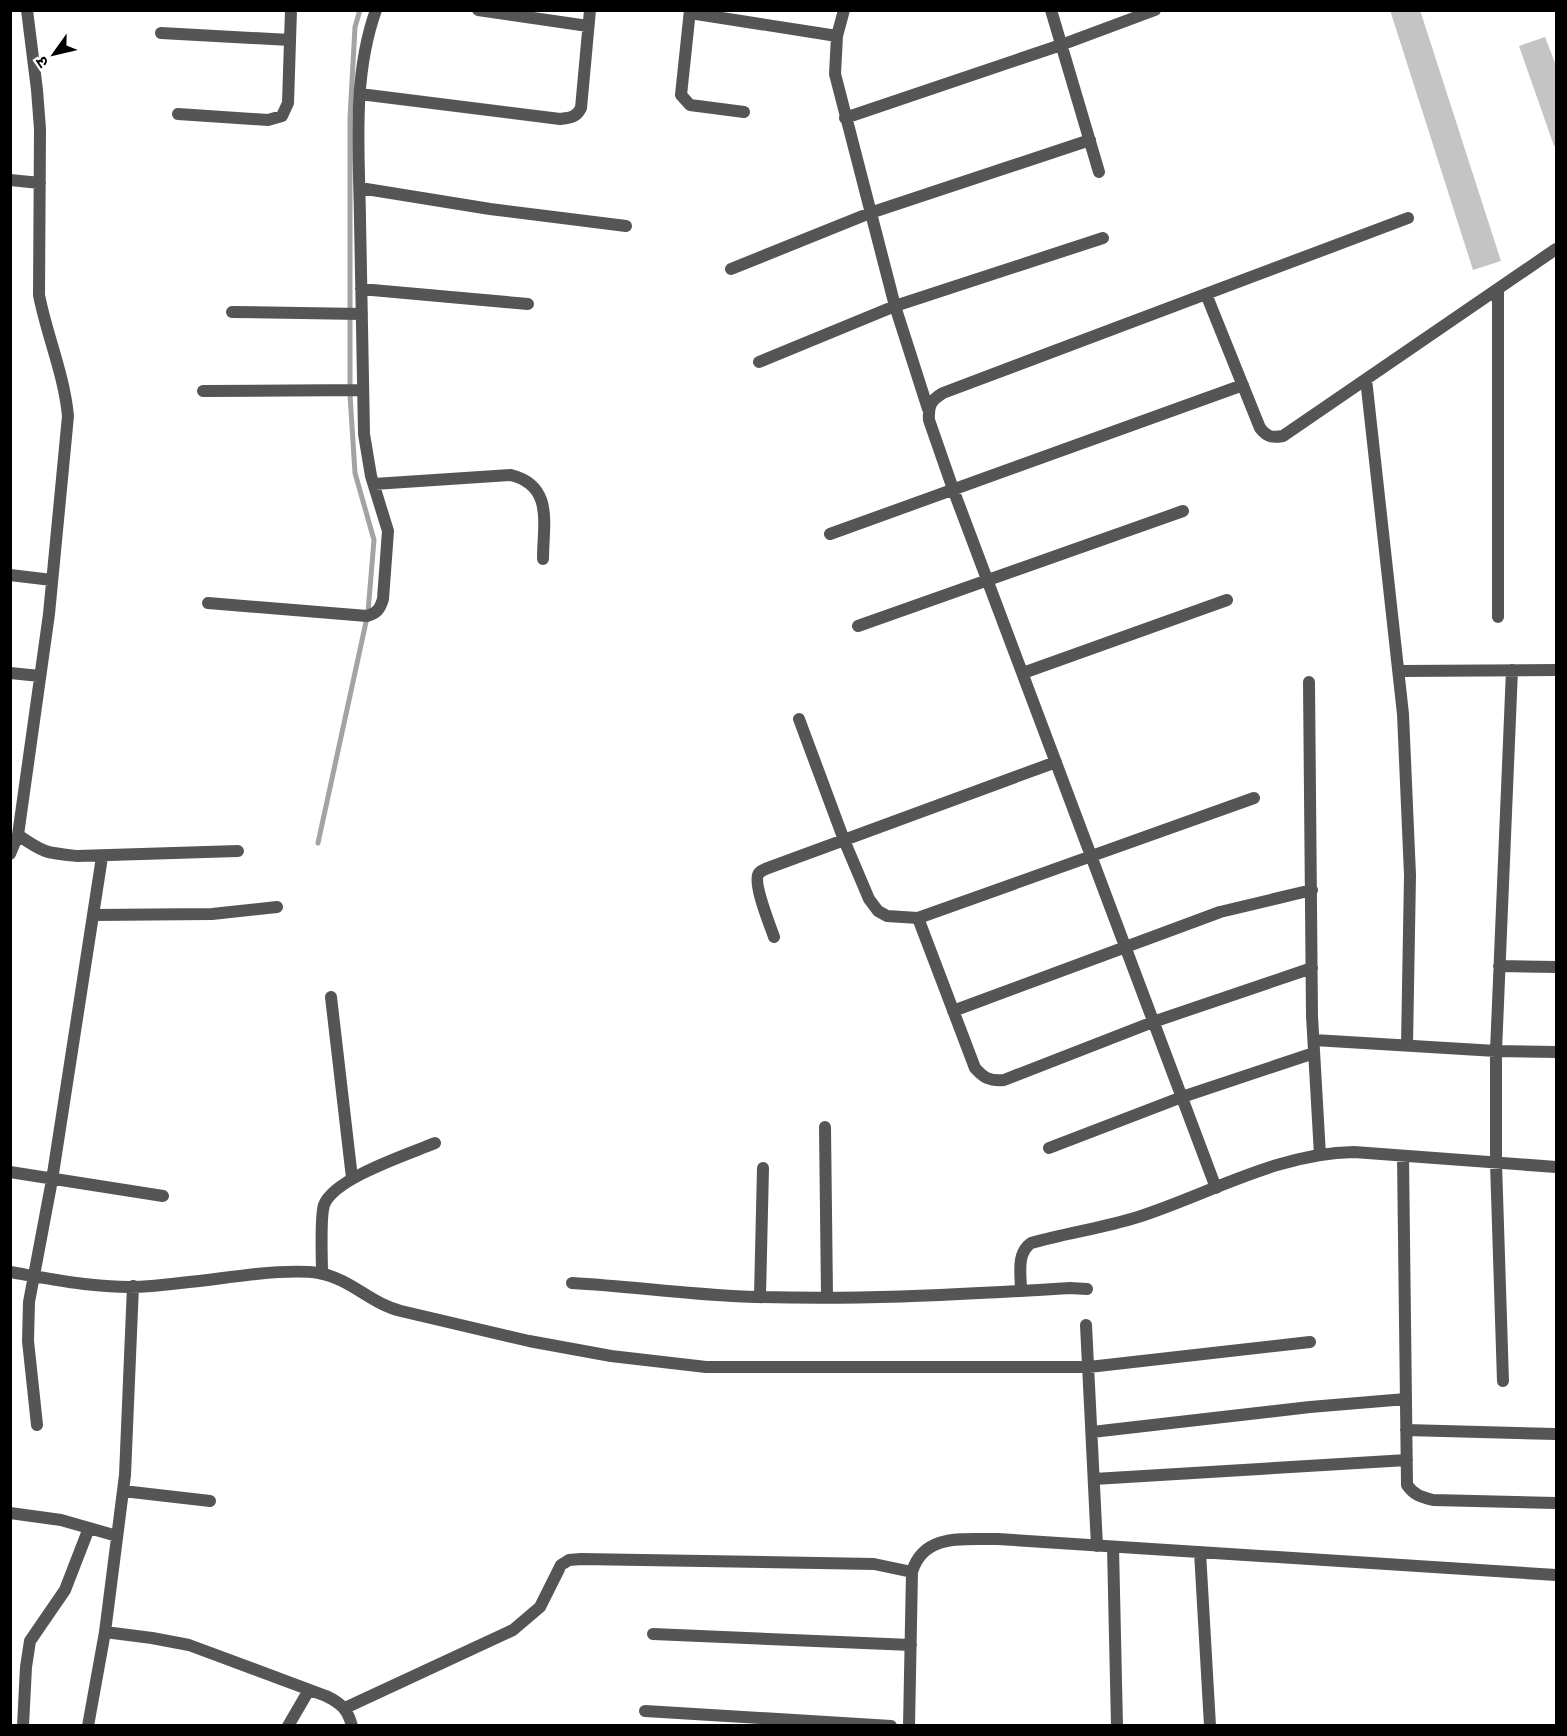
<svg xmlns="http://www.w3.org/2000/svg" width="1567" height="1736" viewBox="0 0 1567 1736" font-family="Ubuntu,'Noto Sans Devanagari',sans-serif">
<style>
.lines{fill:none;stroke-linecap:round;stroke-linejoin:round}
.stream{stroke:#a3a3a3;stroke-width:5}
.building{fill:#c4c4c4}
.street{stroke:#555;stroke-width:12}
</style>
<rect width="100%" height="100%" fill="#fff"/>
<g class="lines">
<path class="stream" d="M350,309V118L355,27L360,10
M350,385V317
M350,395L355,473L374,540L368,612
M318,843L366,622"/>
</g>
<path class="building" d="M1390,10H1420L1501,261L1473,270Z
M1545,37L1557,68V146H1554L1519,46Z"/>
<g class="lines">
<path class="street" d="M478,10L588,26
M690,10L681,95L690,105L744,112
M844,10L837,36L835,74L895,306L928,409
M1051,10L1099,172
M690,13L837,36
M161,33L290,40
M360,94L560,119C569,118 576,118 581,108L590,10
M178,114L268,120L282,116L288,103L291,10
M845,118L1061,45L1155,10
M10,180L40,183
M360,188L490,209L626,226
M731,269L870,213L1090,140
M361,289L528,304
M1206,294L1260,428C1267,437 1272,438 1283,436L1556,249
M232,312L362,314
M759,362L895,306L1103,238
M1366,379L1403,714L1410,875L1407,1045
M203,391L363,390
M374,484L511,475C554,486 543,524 543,559
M830,534L1243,385
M10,575L52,580
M208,603L367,616C377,613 380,609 383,599L388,531L371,476L364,434C363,362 361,290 360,219C359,149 352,77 376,10
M1498,617V289
M858,626L1183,511
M1399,671L1556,670
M10,673L40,676
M1023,673L1227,600
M1309,682L1312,1016L1320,1155
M799,719L844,840L869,899L878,911L887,916L918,918L1254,798
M18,835C44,853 46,853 77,856L238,851
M10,854L18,835L49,614L68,416C64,374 47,336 39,295L40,129L37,90L27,10
M93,915L212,914L277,907
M918,918L975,1068C984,1078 989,1081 1004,1080L1153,1022L1312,968
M774,937C770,925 752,882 759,873C762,870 765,869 768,868L1056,762
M1499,966L1556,967
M331,997L352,1178
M953,1011L1220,912L1312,890
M1314,1040L1496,1051L1556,1052
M825,1127L827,1296
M1049,1148L1182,1097L1314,1053
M1403,1156L1407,1485C1414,1495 1421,1497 1433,1500L1556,1503
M10,1172L163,1196
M1216,1188L953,489L929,420C928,406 931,400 943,393L1408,218
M10,1272C57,1280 104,1290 151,1286C186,1283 221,1278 256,1274C276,1272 299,1270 319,1273C351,1279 371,1304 401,1311L529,1341L611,1356L706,1367H1089L1310,1342
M322,1274C322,1258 320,1217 324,1205C334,1178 409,1154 435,1143
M572,1283C625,1286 679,1293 732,1296C844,1301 958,1295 1070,1288L1087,1289
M1021,1291C1021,1274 1016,1254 1031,1243C1066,1233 1103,1228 1138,1217C1209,1194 1278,1153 1354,1152L1556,1167
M760,1296L763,1168
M1086,1325L1097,1546
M1503,1381L1496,1163V1051L1512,670
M37,1425L28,1341L29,1302L52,1180L102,857
M1406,1430L1556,1434
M1092,1432L1310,1407L1406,1399
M1094,1479L1407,1460
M123,1491L210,1501
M10,1513L61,1520L117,1536
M1113,1547L1117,1726
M1200,1552L1210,1726
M105,1632L152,1638L189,1645L326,1696C341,1703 348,1710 352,1726
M653,1634L911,1645
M345,1708L513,1630L540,1607L561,1565L569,1560L581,1559L874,1564L912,1572
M645,1711L891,1726
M23,1726L26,1667L30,1641L65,1590L89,1528
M88,1726L105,1632L125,1475L133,1286
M288,1726L309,1690
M909,1726L912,1572C924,1532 965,1540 998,1539L1556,1575"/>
</g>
<rect width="1567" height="1736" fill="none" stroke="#000000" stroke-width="24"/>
<g transform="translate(54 54) rotate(236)" stroke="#ffffff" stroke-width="4.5" paint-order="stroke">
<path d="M0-4.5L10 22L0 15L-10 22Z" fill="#000000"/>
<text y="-9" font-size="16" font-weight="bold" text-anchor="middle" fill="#000000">उ</text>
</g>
</svg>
